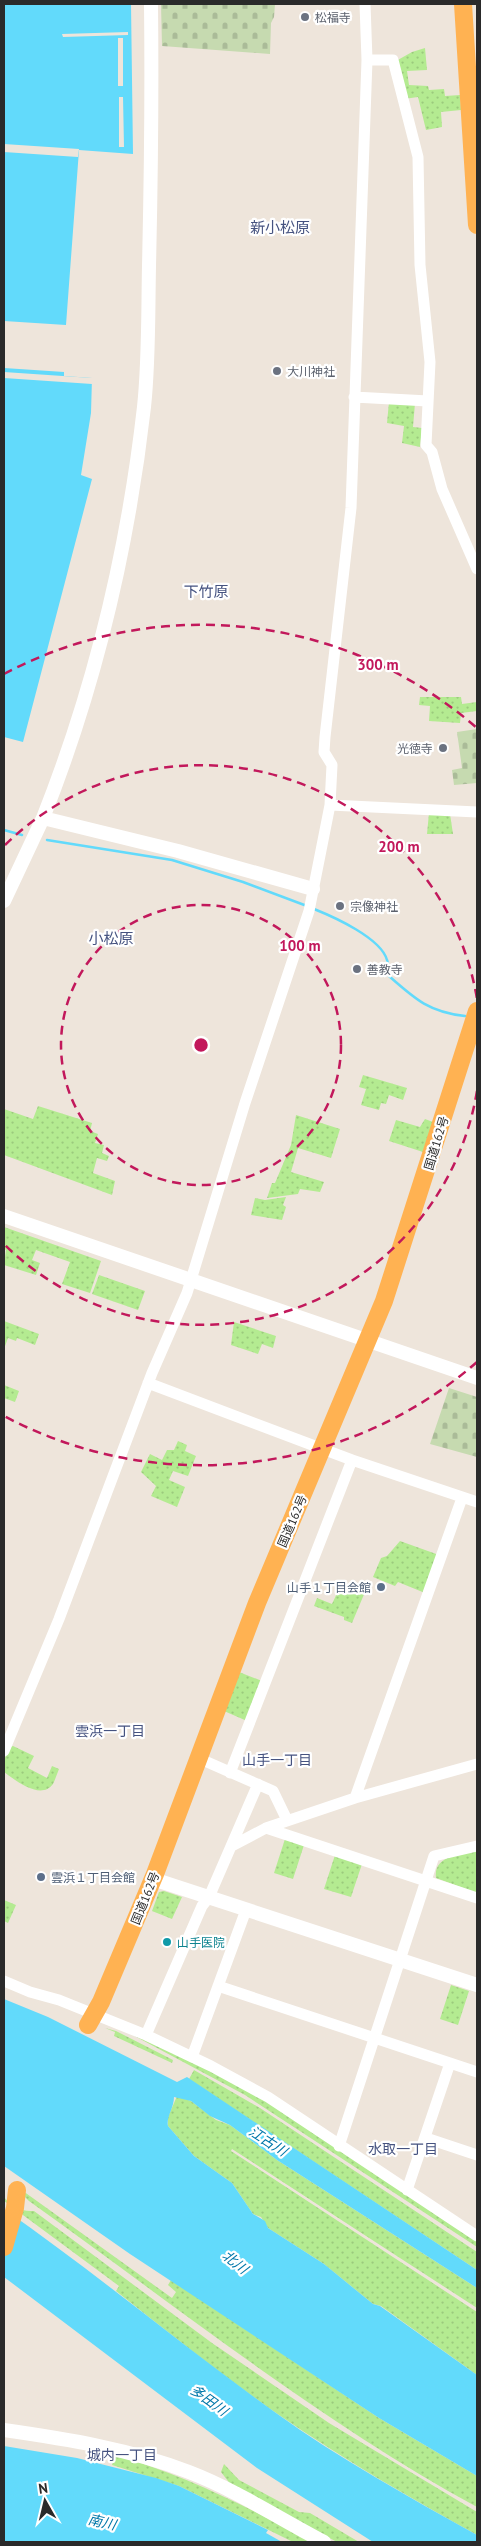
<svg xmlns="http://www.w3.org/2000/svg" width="481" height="2546" viewBox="0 0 481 2546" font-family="'PT Sans','Noto Sans JP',sans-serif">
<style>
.green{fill:url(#green-dots)}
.cemetery{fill:url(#cemetery-stones)}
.water{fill:#62dafb}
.pier{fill:#eee5db}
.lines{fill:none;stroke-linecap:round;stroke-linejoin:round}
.stream{stroke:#62dafb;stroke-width:2.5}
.minor{stroke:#fff;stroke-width:11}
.tertiary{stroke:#fff;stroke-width:14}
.trunk{stroke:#ffb252;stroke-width:18}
.ring{fill:none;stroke:#c2185b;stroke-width:2.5;stroke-dasharray:9 6}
.worship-dot{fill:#6b7280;stroke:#fff;stroke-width:2}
.service-dot{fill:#5c6f8a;stroke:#fff;stroke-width:2}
.culture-dot{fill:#0f9aa8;stroke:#fff;stroke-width:2}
.labels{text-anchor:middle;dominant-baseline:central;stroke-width:4.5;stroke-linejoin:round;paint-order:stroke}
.worship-label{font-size:12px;fill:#5b616d;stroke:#fff;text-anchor:start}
.street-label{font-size:12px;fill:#2a2a2a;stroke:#fff}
.service-label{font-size:12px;fill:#4e5e75;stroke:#fff;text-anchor:end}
.culture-label{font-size:12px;fill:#0d838f;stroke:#fff;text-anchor:start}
.neighbourhood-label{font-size:14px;fill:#465380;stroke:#fff}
.water-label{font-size:14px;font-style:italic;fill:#0077a9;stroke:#fff}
.quarter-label{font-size:15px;fill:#465380;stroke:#fff}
.centre{fill:#c2185b;stroke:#fff;stroke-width:2.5}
.ring-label{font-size:15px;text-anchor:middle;font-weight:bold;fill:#c2185b;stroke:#fff;stroke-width:4.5;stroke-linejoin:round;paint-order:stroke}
</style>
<defs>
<pattern id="green-dots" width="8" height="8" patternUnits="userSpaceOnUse" patternTransform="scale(1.25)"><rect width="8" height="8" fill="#b4eb91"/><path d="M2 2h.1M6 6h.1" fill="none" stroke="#9bca7d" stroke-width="1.8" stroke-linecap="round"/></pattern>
<pattern id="cemetery-stones" width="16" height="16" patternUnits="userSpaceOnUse" patternTransform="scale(1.25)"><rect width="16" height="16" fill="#c6dab0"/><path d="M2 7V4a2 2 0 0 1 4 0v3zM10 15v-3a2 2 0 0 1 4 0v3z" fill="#aabb98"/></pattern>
</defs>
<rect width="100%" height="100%" fill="#eee5db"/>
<path class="green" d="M425,48L427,70L407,71L409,85L428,86L429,90L444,89L445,96L460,95L461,110L441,112L442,127L426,130L418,97L404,99L396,61L412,52Z
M389,402L415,403L413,427L422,428L420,447L402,443L404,426L387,423Z
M420,697H461L462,704L477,702V711L461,713L460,723L429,721L430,706L419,705Z
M429,813L450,814L453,834H427Z
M363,1075L407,1088L403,1100L389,1095L386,1104L381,1103L379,1110L361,1105L366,1089L359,1087Z
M38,1106L92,1123L90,1131L98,1134L95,1143L104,1145L102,1153L109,1156L107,1161L97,1158L93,1173L115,1181L112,1195L4,1155V1109L33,1119Z
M296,1115L340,1129L331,1158L298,1148L291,1172L324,1182L320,1192L300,1189L298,1194L267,1198L272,1183H275L291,1145Z
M425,1119L433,1122L423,1152L389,1141L396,1120L420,1127Z
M286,1197L283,1205L286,1207L282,1220L251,1215L255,1198L265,1200Z
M4,1227L101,1261L90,1293L62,1284L70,1262L36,1250L32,1260L40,1263L36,1275L4,1265L6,1250L4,1249Z
M99,1275L145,1291L138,1310L92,1294Z
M4,1321L39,1334L35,1345L17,1338L16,1341L8,1338L4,1349Z
M234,1322L276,1336L273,1348L262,1344L258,1354L231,1345Z
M4,1385L19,1391L15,1402L4,1398Z
M178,1441L187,1445L185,1451L196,1456L188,1476L173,1471L169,1480L185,1487L177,1507L151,1496L156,1486L141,1472L150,1454L162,1460L167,1450H174Z
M400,1541L439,1555L425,1593L398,1582L395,1586L373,1577L381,1558L387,1556Z
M348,1586L365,1592L352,1623L344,1620V1617L314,1606L317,1598L332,1604L340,1587L347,1589Z
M239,1672L262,1681L247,1721L224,1711Z
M13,1746L34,1756L28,1768L47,1778L52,1766L59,1769C57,1774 55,1780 53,1784C41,1801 15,1780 4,1772V1760L10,1747Z
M285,1839L304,1845L293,1879L274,1873Z
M477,1851V1893L436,1878C433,1855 461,1855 477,1851Z
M335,1855L362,1864L351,1897L324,1889Z
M164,1891L182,1897L172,1919L152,1911L159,1892Z
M4,1900L16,1905L8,1923L4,1921Z
M451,1985L469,1991L458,2025L440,2019Z
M105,2028L116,2031L173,2060L172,2063L114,2036L115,2032Z
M129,2033L204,2067L267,2101L477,2241V2247L245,2095Z
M194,2070L260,2108L477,2252V2270L189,2079Z
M177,2096L191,2101L216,2120L230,2125L277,2160L477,2288V2308L232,2149L231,2151L477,2312V2375L381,2306L373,2304L324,2264L268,2228L261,2217L253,2214L232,2183L194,2156L168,2126V2117Z
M23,2191L172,2298L176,2292L168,2285L171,2280L379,2418L477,2476V2507C318,2420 176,2306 29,2201L24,2196Z
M4,2197C11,2206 20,2212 34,2211L212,2343L329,2423L477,2512V2535C410,2498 343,2459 279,2415C223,2376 169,2333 116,2291L119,2286L4,2201Z
M115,2455C185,2475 248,2507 312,2542H293L179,2486L112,2465Z
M224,2464L239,2480L299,2512L310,2513L359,2542H337L231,2485L221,2472Z"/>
<path class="cemetery" d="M161,4H275L274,17L271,23L270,54L162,46Z
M477,729V783L454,785L452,770L462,768L457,732Z
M449,1388L477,1397V1457L430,1444Z"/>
<path class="water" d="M4,4H131L133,154L79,150L66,325L4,321Z
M4,368L64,372V376L92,378L91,413L81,475L92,479L23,742L4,737Z
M4,1999L48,2017L177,2082L187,2077L477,2270V2288L277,2160L230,2125L210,2116L191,2101L174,2097C174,2108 166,2117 168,2126L194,2156L232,2183L253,2214L265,2221L268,2228L324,2264L373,2304L380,2306L477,2375V2476L379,2418L130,2254L4,2166Z
M4,2209C97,2274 184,2347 276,2413C340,2459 409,2497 477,2535V2542H373L257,2468L4,2277Z
M4,2446L77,2458L156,2478L179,2486L268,2530L266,2533L282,2542H4Z"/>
<path class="pier" d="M128,32V35L63,37L62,34Z
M118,38H123V86H118Z
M119,97H123L124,147H119Z
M4,144L79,149L78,157L4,152Z
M4,372L92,378V384L4,378Z"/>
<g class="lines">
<path class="stream" d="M4,830L22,835
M47,840L172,860L243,882L307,906
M314,909C334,917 381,938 387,960C389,965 388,971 389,976C415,999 429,1012 465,1016"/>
<path class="minor" d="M367,60H393L418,157L420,265L430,362L426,445L432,452L442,489L477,569
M354,397L428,401
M330,805L477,812
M148,1383L352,1460L477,1502
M4,1751L59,1619L152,1373L187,1293L245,1103L309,911L330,805L332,765L324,752L325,737L351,508L367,60L365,4
M198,1758L273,1791L287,1820
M230,1773L352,1460
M355,1798L462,1498
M266,1828L477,1898
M232,1846L266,1828L355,1798L477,1764
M4,1981L30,1992L59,2000L146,2035L211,2066L268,2097L477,2236
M218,1986L477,2072
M146,2035L202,1906L209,1897L258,1784
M192,2057L246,1910
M426,2138L477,2155
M339,2146L434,1856L477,1846
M407,2190L450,2063"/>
<path class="tertiary" d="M151,4C152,91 151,179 149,266C148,313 149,361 144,407C128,548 95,687 43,818L178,851L313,889
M4,901L43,818
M4,1216L477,1378
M153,1879L477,1985
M4,2430C67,2439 130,2449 189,2472C236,2490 280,2519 324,2542"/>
<path class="trunk" d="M463,4L477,225
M88,2025L101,2002L155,1874L257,1603L384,1301L477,1011
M4,2247L15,2208L17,2190"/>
</g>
<g class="ring">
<circle cx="201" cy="1045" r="140"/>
<path d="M477 1091A280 280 0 0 1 5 1245M5 845A280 280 0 0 1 477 999"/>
<path d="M477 1362A420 420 0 0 1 4 1416M4 674A420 420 0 0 1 477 728"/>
</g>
<g class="worship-dot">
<circle cx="305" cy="17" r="5"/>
<circle cx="277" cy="371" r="5"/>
<circle cx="443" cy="748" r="5"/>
<circle cx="340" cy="906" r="5"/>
<circle cx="357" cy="969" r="5"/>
</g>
<g class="service-dot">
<circle cx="381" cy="1587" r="5"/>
<circle cx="41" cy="1877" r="5"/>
</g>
<circle class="culture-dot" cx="167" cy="1942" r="5"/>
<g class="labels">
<g class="worship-label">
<text x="315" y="17">松福寺</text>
<text x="287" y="371">大川神社</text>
<text x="433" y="748" text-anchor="end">光徳寺</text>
<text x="350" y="906">宗像神社</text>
<text x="367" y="969">善教寺</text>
</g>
<g class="street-label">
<text transform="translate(436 1143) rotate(-73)">国道162号</text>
<text transform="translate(292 1521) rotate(-67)">国道162号</text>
<text transform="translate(145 1898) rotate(-68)">国道162号</text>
</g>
<g class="service-label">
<text x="371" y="1587">山手１丁目会館</text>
<text x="51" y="1877" text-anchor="start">雲浜１丁目会館</text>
</g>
<g class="culture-label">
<text x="177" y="1942">山手医院</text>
</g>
<g class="neighbourhood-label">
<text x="110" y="1731">雲浜一丁目</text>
<text x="277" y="1760">山手一丁目</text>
<text x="403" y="2149">水取一丁目</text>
<text x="122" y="2455">城内一丁目</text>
</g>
<g class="water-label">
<text transform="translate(268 2141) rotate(33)">江古川</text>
<text transform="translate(235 2262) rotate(38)">北川</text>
<text transform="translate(209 2400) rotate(36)">多田川</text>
<text transform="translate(102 2522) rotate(13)">南川</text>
</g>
<g class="quarter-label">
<text x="280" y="227">新小松原</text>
<text x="206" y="591">下竹原</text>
<text x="111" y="938">小松原</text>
</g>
</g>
<circle cx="201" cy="1045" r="8" class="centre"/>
<g class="ring-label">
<text x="378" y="670">300 m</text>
<text x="399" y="852">200 m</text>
<text x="300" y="951">100 m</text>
</g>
<rect width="481" height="2546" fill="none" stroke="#2a2a2a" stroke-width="10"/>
<g transform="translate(45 2501) rotate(352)" stroke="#ffffff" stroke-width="4" paint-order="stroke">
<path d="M0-4L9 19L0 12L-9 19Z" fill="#2a2a2a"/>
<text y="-8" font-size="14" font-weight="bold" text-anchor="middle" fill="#2a2a2a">N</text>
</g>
</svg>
